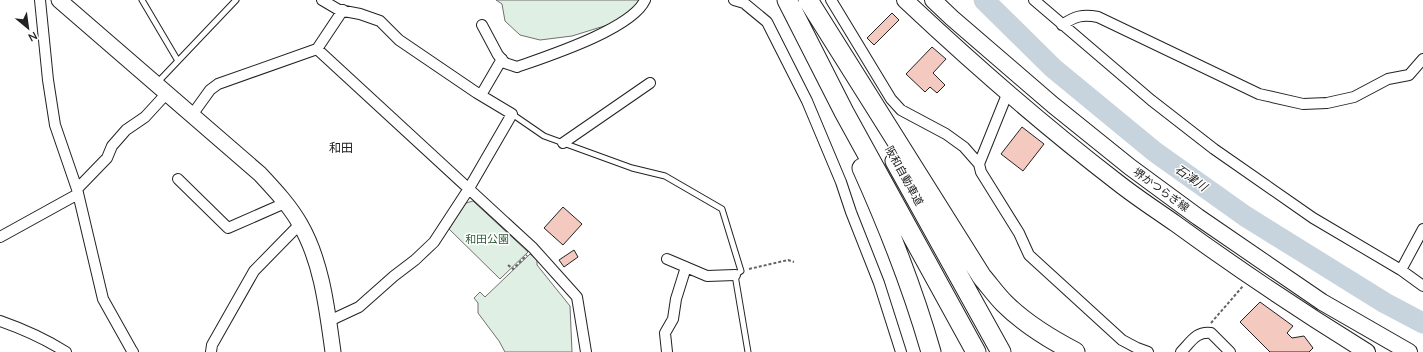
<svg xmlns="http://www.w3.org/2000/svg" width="1423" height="352" viewBox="0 0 1423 352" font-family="'Nunito Sans','Noto Sans JP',sans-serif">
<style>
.green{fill:#e0efe3;stroke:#6f6f6f}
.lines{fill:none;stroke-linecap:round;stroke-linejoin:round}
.river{stroke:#c7d3dd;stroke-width:21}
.building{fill:#f3c9c0;stroke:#222}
.lane-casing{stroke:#222;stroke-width:7}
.street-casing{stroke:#222;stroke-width:12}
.secondary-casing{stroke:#222;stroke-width:17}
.primary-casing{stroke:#222;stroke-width:18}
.highway-casing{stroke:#222;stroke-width:21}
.path{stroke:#646464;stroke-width:2;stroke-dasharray:3 2;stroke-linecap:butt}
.lane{stroke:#fff;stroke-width:5}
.street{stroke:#fff;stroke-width:10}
.secondary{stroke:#fff;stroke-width:15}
.primary{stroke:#fff;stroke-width:16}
.highway{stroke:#fff;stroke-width:19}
.labels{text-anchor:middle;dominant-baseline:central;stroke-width:3;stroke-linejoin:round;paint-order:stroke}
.street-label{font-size:11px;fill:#222;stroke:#fff}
.park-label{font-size:11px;fill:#2f5e38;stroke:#fff}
.neighbourhood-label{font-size:12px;fill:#222;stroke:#fff}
.water-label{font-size:12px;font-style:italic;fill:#222;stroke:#fff}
</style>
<rect width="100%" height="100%" fill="#fff"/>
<path class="green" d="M496,0H642L643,1L614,23L572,36L540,40L520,35L505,21L502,4Z
M473,201L528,252L500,279L449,229L466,203Z
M530,254L537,260V265L570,306L572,352H505L499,341L478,313V303L474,298L480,292L485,297Z"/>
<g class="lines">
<path class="river" d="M984,0L1053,68L1155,152L1245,216L1385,303L1423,323"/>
</g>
<path class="building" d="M892,13L899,20L874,45L867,38Z
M932,47L946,59L933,73L945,85L937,93L930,87L925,92L906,74Z
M1022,127L1044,144L1023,171L1001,154Z
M563,207L582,224L563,245L544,228Z
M574,250L578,257L564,267L559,260Z
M1260,302L1293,326L1287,333L1292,338L1304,336L1313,348L1309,352H1270L1240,322Z"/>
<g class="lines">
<g class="lane-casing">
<path id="lane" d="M142,0L178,61
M157,83L236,0
M512,114L544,136L632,168L665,176L722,209L741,271L735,275L748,352"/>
</g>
<g class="street-casing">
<path id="street" d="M40,0L48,80L55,125L77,189L103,299L131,349L133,352
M322,0L339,10L360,14L380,21L399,40L477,93L512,114L468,190L434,242L415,260L394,276L359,307L329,321
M734,0L744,3L767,22L807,101L841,182L851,212L879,283L901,352
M831,0L891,99L901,110L946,134L964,147L979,164
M1034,0L1151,100L1214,149L1313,218L1401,270L1423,286
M482,25L498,55L505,63L517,67C548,56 632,29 645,0
M1062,25C1075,16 1083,14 1098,17L1259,94L1303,104L1327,103L1354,97L1388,79L1409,75L1423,59
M317,49L533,248L577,297L586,352
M1008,92L979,164L981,172L1019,233L1029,255L1122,340L1137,348L1148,352
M481,95L502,59
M192,115L210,90L218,84L317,49L343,10
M563,143L650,83
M178,179L228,228L285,203
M77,189L107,158L112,146L126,130L145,117L167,93
M0,237L78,194
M667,259L707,276L735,275
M1401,270L1423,229
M0,321C23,329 45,339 66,352
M211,352L212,345L254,271L300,224
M667,352L665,333L673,319L676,299L686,267
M1181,352C1191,342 1196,331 1211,333L1230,352"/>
</g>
<g class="secondary-casing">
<path id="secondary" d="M59,0L260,174C274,189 290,206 300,224C322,262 327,309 333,352"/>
</g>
<g class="primary-casing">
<path id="primary" d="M905,0C973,64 1043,125 1117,182C1136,197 1156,210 1176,224C1238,269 1302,312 1367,352
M933,0L952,18L1053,105L1130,167L1198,217L1322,302L1409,352"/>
</g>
<g class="highway-casing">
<path id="highway" d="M787,0L844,112L976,352
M808,0L982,277C989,285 996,295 1004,303C1024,323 1050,339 1075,352
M895,161L1001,352
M862,168C889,228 913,289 931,352"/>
</g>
<path class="path" d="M508,265L513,269L527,255
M749,269L788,260L794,262
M1211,323L1243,286"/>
<use href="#lane" class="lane"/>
<use href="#street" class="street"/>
<use href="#secondary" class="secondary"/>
<use href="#primary" class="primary"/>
<use href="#highway" class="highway"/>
</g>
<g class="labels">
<g class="street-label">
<text transform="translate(904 176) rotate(61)">阪和自動車道</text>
<text transform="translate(1161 190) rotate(36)">堺かつらぎ線</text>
</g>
<g class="park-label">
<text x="487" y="239">和田公園</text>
</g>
<g class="neighbourhood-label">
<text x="341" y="148">和田</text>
</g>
<g class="water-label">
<text transform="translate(1191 178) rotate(35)">石津川</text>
</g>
</g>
<g transform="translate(28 28) rotate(151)" stroke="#ffffff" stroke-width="3" paint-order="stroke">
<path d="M0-3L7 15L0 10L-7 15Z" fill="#222222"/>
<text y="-6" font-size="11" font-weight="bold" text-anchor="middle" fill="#222222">N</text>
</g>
</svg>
